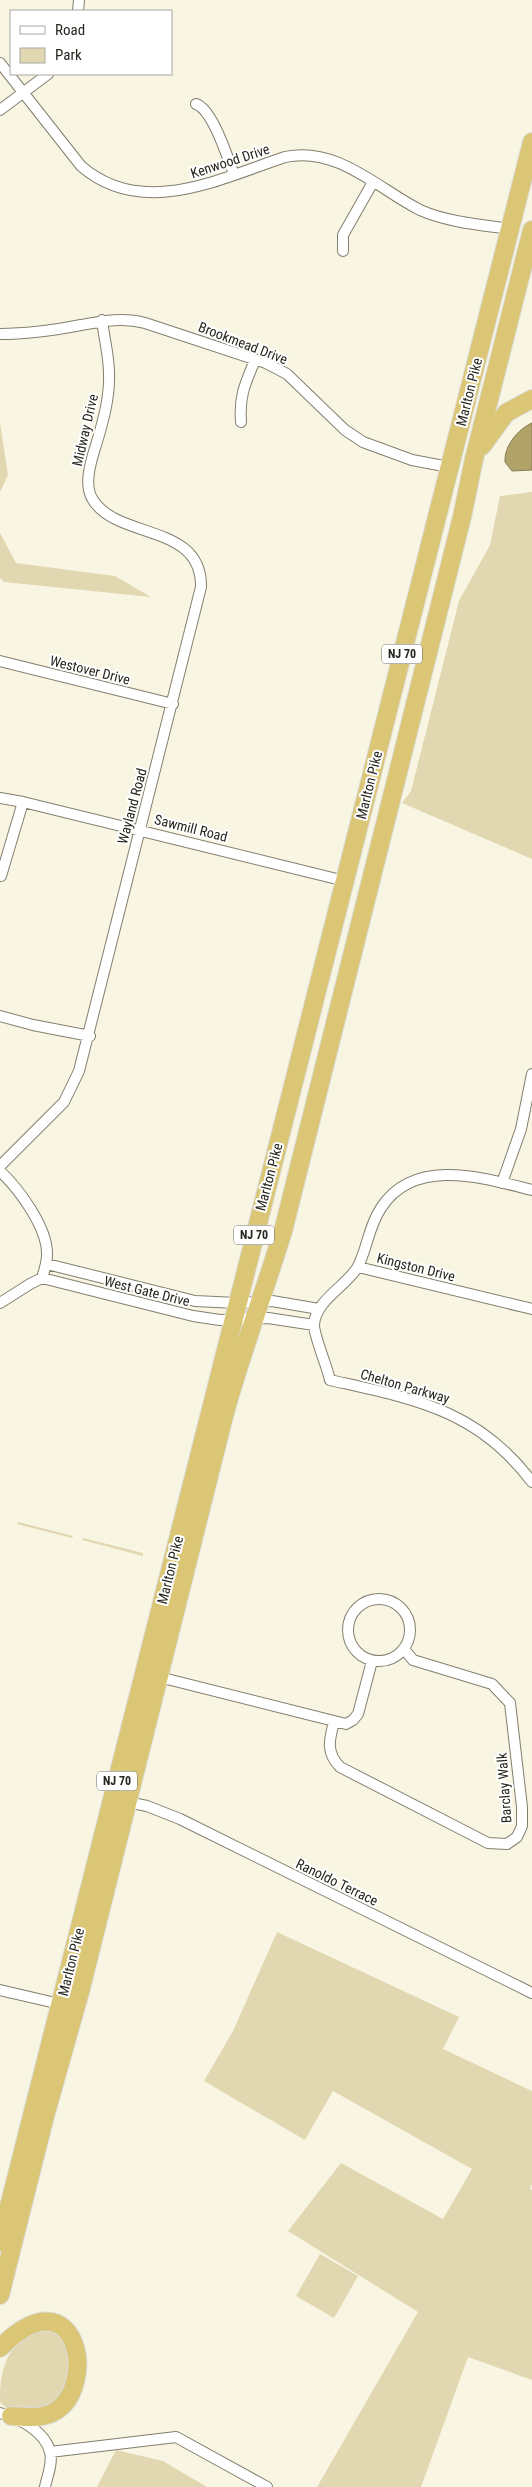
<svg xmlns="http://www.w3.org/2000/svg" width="532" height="2487" viewBox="0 0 532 2487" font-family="'Roboto Condensed',sans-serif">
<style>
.green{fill:#e1d8b2}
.water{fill:#b1a268;stroke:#877c52}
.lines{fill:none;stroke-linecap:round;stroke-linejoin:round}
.minor-casing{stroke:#837f6f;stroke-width:12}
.trunk-casing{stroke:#dcdcdb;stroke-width:20}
.minor{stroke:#fff;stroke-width:10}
.trunk{stroke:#dac674;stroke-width:18}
.labels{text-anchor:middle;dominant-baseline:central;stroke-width:4;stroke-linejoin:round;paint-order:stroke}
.shield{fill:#fff;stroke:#676662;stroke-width:1}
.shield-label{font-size:12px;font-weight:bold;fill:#26251e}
.street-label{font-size:14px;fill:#26251e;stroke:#fff}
</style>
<rect width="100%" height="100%" fill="#f9f5e3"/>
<path class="green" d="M0,423L8,475L0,492Z
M532,492V859L402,803L411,791L459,601L490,545L500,496Z
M0,533L16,563L115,576L151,597L4,582L0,578Z
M18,1522L73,1536L72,1538L17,1524Z
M83,1538L143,1553V1556L82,1540Z
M277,1932L459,2017L443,2049L532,2091V2184L530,2189L532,2190V2380L468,2357L421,2487H317L418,2312L288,2231L341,2163L443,2219L472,2169L333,2091L305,2140L204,2081L233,2031Z
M320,2254L358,2276L334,2318L296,2296Z
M54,2328L73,2349L63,2398L34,2413L5,2407L0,2402C0,2371 5,2355 26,2332Z
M116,2450L163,2461L207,2487H97Z"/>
<path class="water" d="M532,423V470L512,471L505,462C504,446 518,429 532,423Z"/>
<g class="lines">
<g class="minor-casing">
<path id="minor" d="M78,11L79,0
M0,63L81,166C142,219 219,179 285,157C337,146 377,188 420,210C447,222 481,225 510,229
M196,104C213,110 227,157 234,174
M0,110L48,74
M343,251V235L373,182
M0,334C26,334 55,330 81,325C103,321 123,317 145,323L266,363L287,374L345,430L363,442L412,460L449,467
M241,422C239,396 245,384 255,360
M0,661L173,704
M0,798L23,802L345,881
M1,876L23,802
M0,1016L33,1025L90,1036
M0,1166L64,1102L79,1071L201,587C202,523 118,540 93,500C83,485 91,461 96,445C103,422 110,397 109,373C109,356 104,338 102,320
M0,1171C19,1189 48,1228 47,1255C47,1263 44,1271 42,1278L30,1284L0,1303
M502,1183L521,1129L532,1074
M532,1190C484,1178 414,1156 381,1208C368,1227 367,1251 357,1268C346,1286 315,1301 314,1325C314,1336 327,1366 330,1380C414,1399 477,1409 532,1482
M47,1264L195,1301L237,1303L272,1301L319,1309
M358,1267L532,1309
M42,1278L193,1316L220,1320L268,1318L314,1325
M348 1630a31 31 0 1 1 62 0a31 31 0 1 1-62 0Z
M159,1677L346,1724L353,1720L358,1714L372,1661
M334,1722C329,1740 326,1753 340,1767L488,1843L507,1844L517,1837L522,1826V1807L510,1703L492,1684L413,1660L404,1649
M127,1802L147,1806L180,1819L532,1993
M0,1990L60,2004
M0,2413C19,2418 45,2431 50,2452C53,2463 47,2477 45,2487
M50,2452L176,2437L267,2487"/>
</g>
<g class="trunk-casing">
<path id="trunk" d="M482,446L506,413L532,399
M0,2242L532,142
M0,2295L45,2116L80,1992L224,1416C241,1354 264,1293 283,1231L462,517L474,459L532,230
M0,2348C78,2269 100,2390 52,2413C39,2419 24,2417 11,2416"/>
</g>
<use href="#minor" class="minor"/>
<use href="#trunk" class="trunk"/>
</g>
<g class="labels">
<g class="shield">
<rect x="382" y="644.5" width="40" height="19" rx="4"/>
<rect x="234" y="1225.5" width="40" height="19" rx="4"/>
<rect x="97" y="1771.5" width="40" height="19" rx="4"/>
</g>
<g class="shield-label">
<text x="402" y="654">NJ 70</text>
<text x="254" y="1235">NJ 70</text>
<text x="117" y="1781">NJ 70</text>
</g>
<g class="street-label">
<text transform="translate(230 161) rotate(-18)">Kenwood Drive</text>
<text transform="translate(243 343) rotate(21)">Brookmead Drive</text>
<text transform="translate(469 392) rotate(-76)">Marlton Pike</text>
<text transform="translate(85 430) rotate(-77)">Midway Drive</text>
<text transform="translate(90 670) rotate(14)">Westover Drive</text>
<text transform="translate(369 785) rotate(-76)">Marlton Pike</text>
<text transform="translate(132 806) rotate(-75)">Wayland Road</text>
<text transform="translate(191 828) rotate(14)">Sawmill Road</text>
<text transform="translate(269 1177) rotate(-75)">Marlton Pike</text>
<text transform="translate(416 1267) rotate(14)">Kingston Drive</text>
<text transform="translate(147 1291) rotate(14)">West Gate Drive</text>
<text transform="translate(405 1386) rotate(16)">Chelton Parkway</text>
<text transform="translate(170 1570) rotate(-76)">Marlton Pike</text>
<text transform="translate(504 1788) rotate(-94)">Barclay Walk</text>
<text transform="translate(337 1882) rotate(26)">Ranoldo Terrace</text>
<text transform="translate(71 1962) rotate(-76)">Marlton Pike</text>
</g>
</g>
<rect x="10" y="10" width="162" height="65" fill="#ffffff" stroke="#a8a8a5"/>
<rect x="20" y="26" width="25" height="8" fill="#ffffff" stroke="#a8a8a5"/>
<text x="55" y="35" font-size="15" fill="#26251e">Road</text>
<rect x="20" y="48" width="25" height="15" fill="#e1d8b2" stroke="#a8a8a5"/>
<text x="55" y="60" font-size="15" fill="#26251e">Park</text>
</svg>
